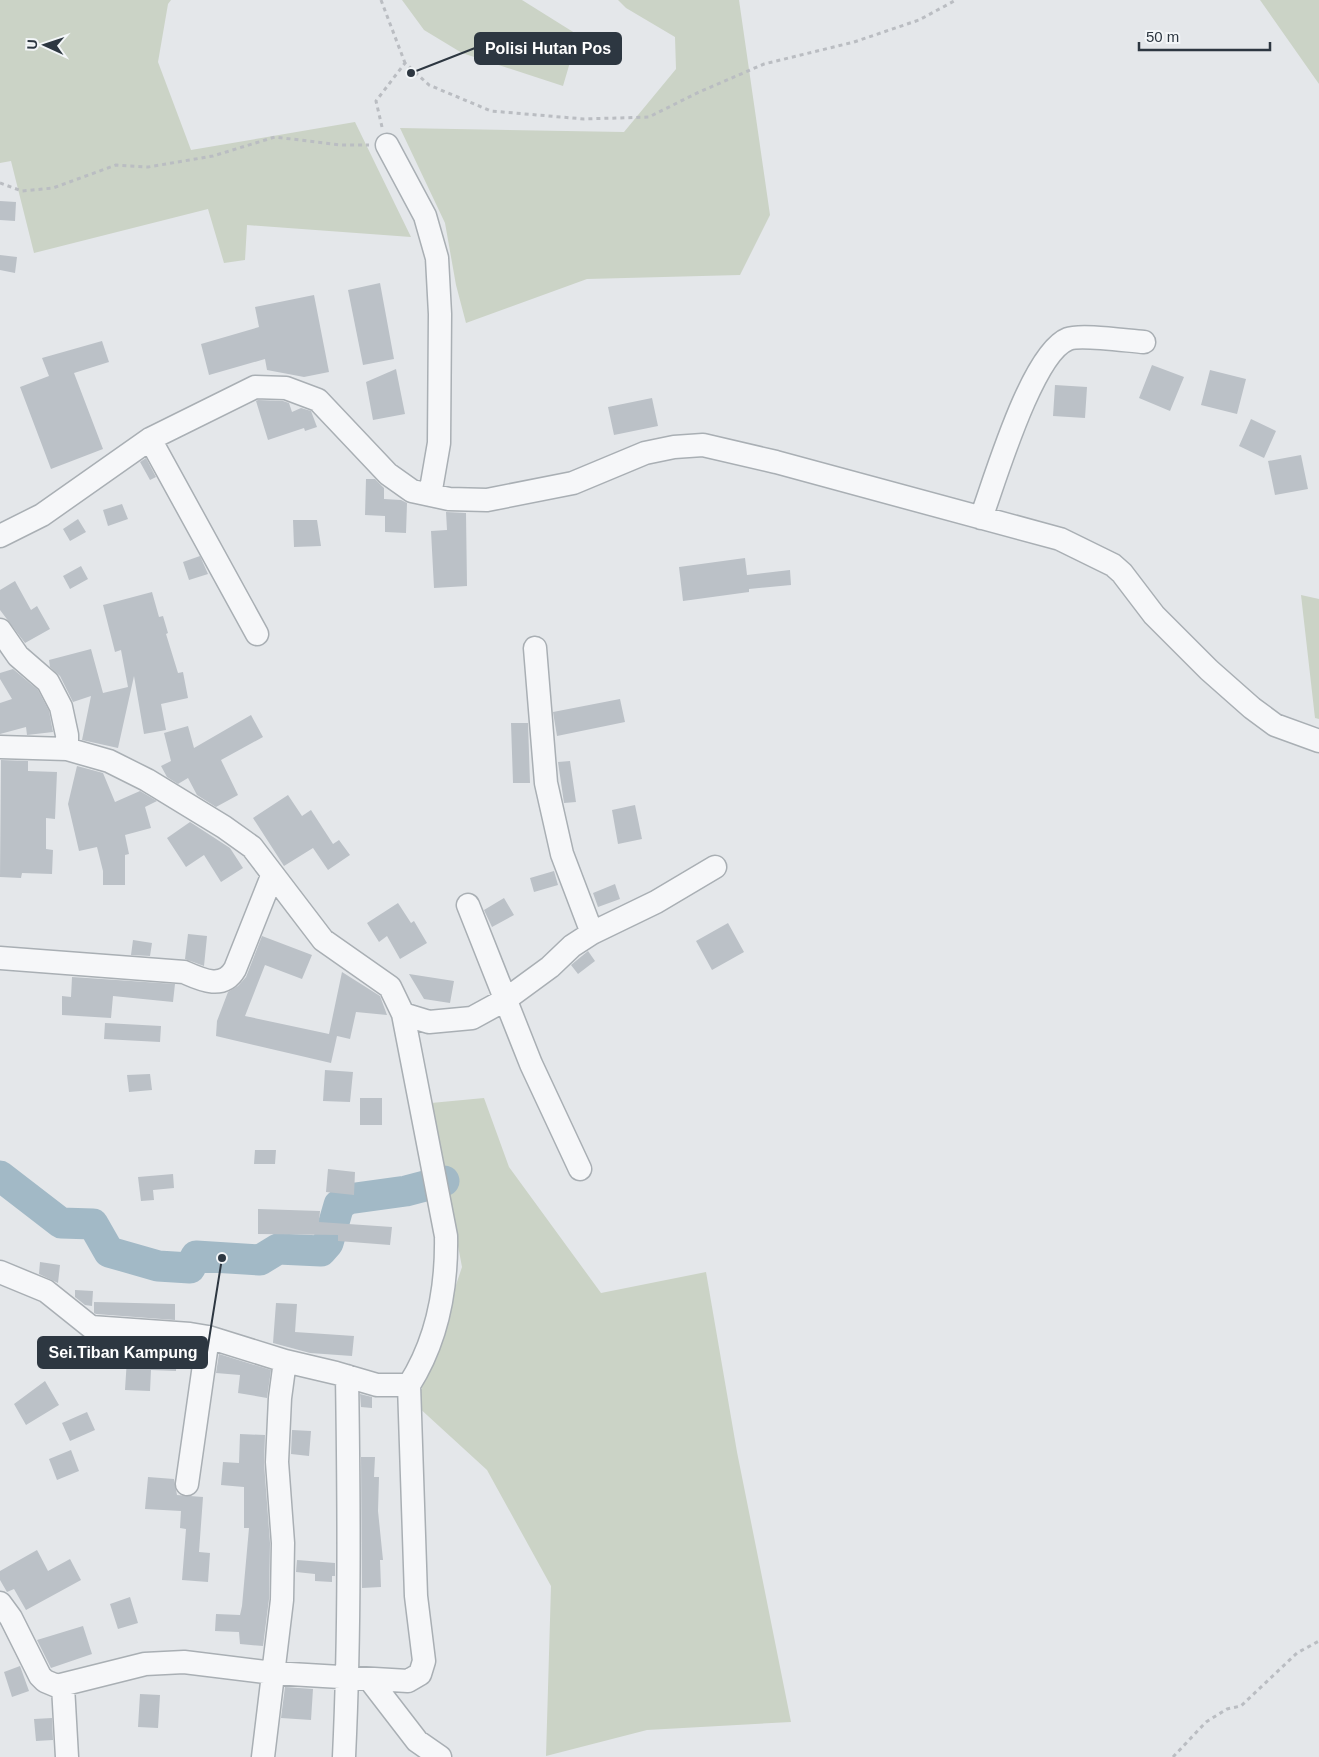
<svg xmlns="http://www.w3.org/2000/svg" width="1319" height="1757" viewBox="0 0 1319 1757" font-family="Helvetica,sans-serif">
<style>
.green{fill:#cbd3c6}
.lines{fill:none;stroke-linecap:round;stroke-linejoin:round}
.river{stroke:#a2b9c6;stroke-width:31}
.building{fill:#bbc1c7}
.minor-casing{stroke:#a9afb4;stroke-width:25}
.path{stroke:#babdc2;stroke-width:3;stroke-dasharray:4 4;stroke-linecap:butt}
.minor{stroke:#f6f7f9;stroke-width:22}
.leader{fill:none;stroke:#2d3741;stroke-width:2}
.callout-dot{fill:#2d3741;stroke:#f3f6f8;stroke-width:2}
.callout{fill:#2d3741;stroke:#2d3741;stroke-width:2}
.callout-label{font-size:16px;text-anchor:middle;font-weight:bold;fill:#fff}
</style>
<rect width="100%" height="100%" fill="#e4e7ea"/>
<path class="green" d="M0,0H171L168,4L158,62L191,150L355,122L411,237L247,225L245,260L224,263L208,209L34,253L11,161L0,163Z
M402,0H522L578,35L563,86L462,53L424,30Z
M618,0H739L770,215L740,275L587,279L466,323L456,285L445,223L400,128L624,132L676,69L675,37L626,8Z
M1260,0H1319V84Z
M1301,595L1319,599V719L1315,718Z
M484,1098L509,1167L601,1293L706,1272L737,1452L791,1722L647,1730L546,1756L551,1586L487,1470L416,1405L462,1267L431,1103Z"/>
<g class="lines">
<path class="river" d="M0,1176L61,1223L93,1224L109,1252L158,1266L190,1268L196,1256L260,1260L278,1249L321,1251L328,1243L339,1205L348,1199L406,1191L444,1181"/>
</g>
<path class="building" d="M0,201L16,202L15,221L0,220Z
M0,255L17,257L15,273L0,270Z
M380,283L394,359L363,365L348,290Z
M314,295L329,372L304,377L267,370L265,359L209,375L201,344L259,327L255,307Z
M102,341L109,362L74,373L103,449L51,469L20,387L49,376L42,358Z
M1152,365L1184,377L1170,411L1139,398Z
M396,369L405,414L373,420L366,382Z
M1210,370L1246,379L1237,414L1201,405Z
M1055,385L1087,387L1085,418L1053,416Z
M652,398L658,426L614,435L608,407Z
M258,400L283,401L289,403L292,412L301,408L311,411L317,427L305,431L304,428L268,440L256,401Z
M1251,419L1276,431L1264,458L1239,446Z
M1301,455L1308,489L1275,495L1268,461Z
M146,458L156,477L150,480L140,462Z
M366,479H375L384,488V499L401,500L407,503L406,533L385,532V516L365,515Z
M122,504L128,519L108,526L103,510Z
M446,512L466,513L467,586L434,588L431,531L447,530Z
M78,519L86,532L70,541L63,529Z
M293,520H317L321,546L294,547Z
M200,556L208,574L189,580L183,562Z
M745,558L747,575L790,570L791,585L749,589V592L683,601L679,567Z
M81,566L88,579L70,589L63,576Z
M15,581L31,610L37,606L50,629L25,643L0,610V590Z
M152,592L159,617L163,616L168,633L166,634L178,673L183,672L188,698L161,704L166,730L144,734L134,676L118,748L82,740L91,696L73,702L60,676L50,667L49,660L91,649L103,693L128,687L121,650L115,652L103,605Z
M13,669L38,690L49,711L53,732L27,735L26,727L0,734V703L12,699L0,679V673Z
M620,699L625,722L557,736L553,712Z
M251,715L263,737L221,760L238,795L216,807L197,795L188,778L178,784L167,777L161,766L171,761L164,733L188,726L194,748Z
M511,723H528L530,783H513Z
M1,760L28,761V771L57,772L55,819L46,818V849L53,850L52,874L22,873L21,878L0,877Z
M570,761L576,802L564,803L558,762Z
M77,766L103,773L115,802L140,791L157,801L145,807L151,828L125,835L129,854L125,855V885H103V871L97,847L79,851L68,804Z
M288,795L302,816L311,810L333,844L339,840L350,855L328,870L313,848L284,866L253,818Z
M635,805L642,839L618,844L612,810Z
M190,822L230,848L243,868L221,882L204,855L186,867L167,838Z
M554,871L558,885L534,892L530,878Z
M615,884L620,899L598,907L593,893Z
M504,898L514,915L492,927L484,910Z
M398,903L411,923L414,921L427,943L400,959L387,936L379,942L367,923Z
M728,923L744,952L712,970L696,941Z
M188,934L207,936L204,966L185,959Z
M262,936L312,955L302,979L265,965L245,1016L329,1034L342,972L380,996L387,1015L356,1012L350,1039L337,1036L331,1063L216,1036L217,1021L228,992L238,986L246,977Z
M133,940L152,943L150,956L131,955Z
M588,951L595,961L578,974L571,965Z
M409,974L454,981L450,1003L424,999Z
M72,977L175,984L173,1002L113,996L111,1018L62,1015V996L71,997Z
M105,1023L161,1026L160,1042L104,1039Z
M325,1070L353,1072L350,1102L323,1101Z
M150,1074L152,1090L129,1092L127,1075Z
M360,1098H382V1125H360Z
M255,1150H276L275,1164H254Z
M328,1169L355,1172L354,1195L326,1192Z
M173,1174L174,1188L153,1190L154,1200L141,1201L138,1177Z
M258,1209L320,1211L319,1222L392,1227L390,1245L338,1241V1235L258,1234Z
M40,1262L60,1265L58,1283L39,1274Z
M75,1290L93,1291L92,1306L85,1305L75,1297Z
M94,1302L175,1304V1320L96,1314L94,1313Z
M276,1303L297,1304L295,1332L354,1336L352,1356L310,1353L273,1343Z
M128,1343L177,1347L176,1371L151,1370L150,1391L125,1390Z
M219,1354L271,1370L267,1398L238,1393L240,1375L216,1373Z
M45,1381L59,1405L26,1425L14,1404Z
M360,1394L372,1397V1408L361,1407Z
M87,1412L95,1430L70,1441L62,1423Z
M292,1430L311,1431L309,1456L291,1454Z
M240,1434L265,1435L264,1463L270,1543L269,1599L263,1646L240,1644L239,1632L215,1631L216,1614L240,1615L242,1606L249,1528H244V1487L221,1485L223,1462L239,1463Z
M71,1450L79,1471L57,1480L49,1459Z
M361,1457H375L374,1477H379L378,1511L383,1560H380L381,1587L362,1588Z
M148,1477L174,1479L177,1495L203,1497L199,1552L210,1553L208,1582L182,1580L186,1529L180,1528L181,1511L145,1509Z
M37,1550L48,1571L70,1559L81,1580L26,1610L14,1589L7,1592L0,1580V1571Z
M297,1560L335,1563V1576H332V1582L315,1581V1574L296,1572Z
M130,1597L138,1623L118,1629L110,1604Z
M83,1626L92,1654L51,1668L37,1640Z
M20,1666L29,1691L12,1697L4,1672Z
M285,1687L313,1689L311,1720L281,1718Z
M140,1694L160,1695L158,1728L138,1727Z
M52,1718L53,1740L36,1741L34,1719Z"/>
<g class="lines">
<g class="minor-casing">
<path id="minor" d="M387,145L425,216L437,258L440,314L439,443L430,495
M150,439L257,634
M981,518C995,480 1032,353 1068,339C1081,334 1128,341 1144,342
M0,536L42,515L150,439L255,387L286,388L318,400L388,474L412,491L449,499L487,500L573,483L645,453L674,447L703,445L776,462L1060,539L1113,565L1122,573L1154,615L1209,670L1252,708L1275,725L1319,741
M0,630L18,656L48,682L61,707L67,735V749
M535,648L546,783L562,854L592,933
M0,747L67,749L109,761L147,780L224,827L252,847L323,940L390,987L403,1014L446,1236C447,1288 437,1341 409,1385H377L336,1373L285,1361L280,1398L277,1462L283,1543L282,1600L263,1757
M468,905L531,1064L580,1169
M0,958L184,972C202,980 223,990 235,969L272,876
M403,1014L429,1022L472,1018L505,1000L550,967L572,946L592,933L656,902L715,867
M0,1272L46,1291L91,1327L190,1334L208,1337L285,1361
M187,1484L208,1337
M0,1603L11,1618L40,1676L45,1681L57,1686L145,1664L184,1662L273,1673L408,1681L420,1674L424,1661L416,1596L409,1385
M370,1680L417,1741L440,1757
M63,1686L67,1757
M344,1757C350,1630 349,1503 347,1376"/>
</g>
<path class="path" d="M381,0L405,63
M382,127L376,101L405,63L429,85L491,111L584,119L649,117L697,93L764,64L854,42L919,20L956,0
M0,183L22,191L53,188L116,165L148,167L213,156L275,137L341,145H369
M1173,1757L1206,1722L1227,1709L1241,1706L1297,1653L1319,1641"/>
<use href="#minor" class="minor"/>
</g>
<path class="leader" d="M411 73L475 48M222 1258L207 1352"/>
<g class="callout-dot">
<circle cx="411" cy="73" r="5"/>
<circle cx="222" cy="1258" r="5"/>
</g>
<g class="callout">
<rect x="475" y="33" width="146" height="31" rx="5"/>
<rect x="38" y="1337" width="169" height="31" rx="5"/>
</g>
<g class="callout-label">
<text x="548" y="54">Polisi Hutan Pos</text>
<text x="123" y="1358">Sei.Tiban Kampung</text>
</g>
<g transform="translate(45 45) rotate(273)" stroke="#f3f6f8" stroke-width="4" paint-order="stroke">
<path d="M0-4L9 19L0 12L-9 19Z" fill="#2d3741"/>
<text y="-8" font-size="14" font-weight="bold" text-anchor="middle" fill="#2d3741">U</text>
</g>
<path d="M1139 42v8h131v-8" fill="none" stroke="#2d3741" stroke-width="2.5"/>
<text x="1146" y="42" font-size="15" fill="#2d3741" stroke="#f3f6f8" stroke-width="4" paint-order="stroke">50 m</text>
</svg>
